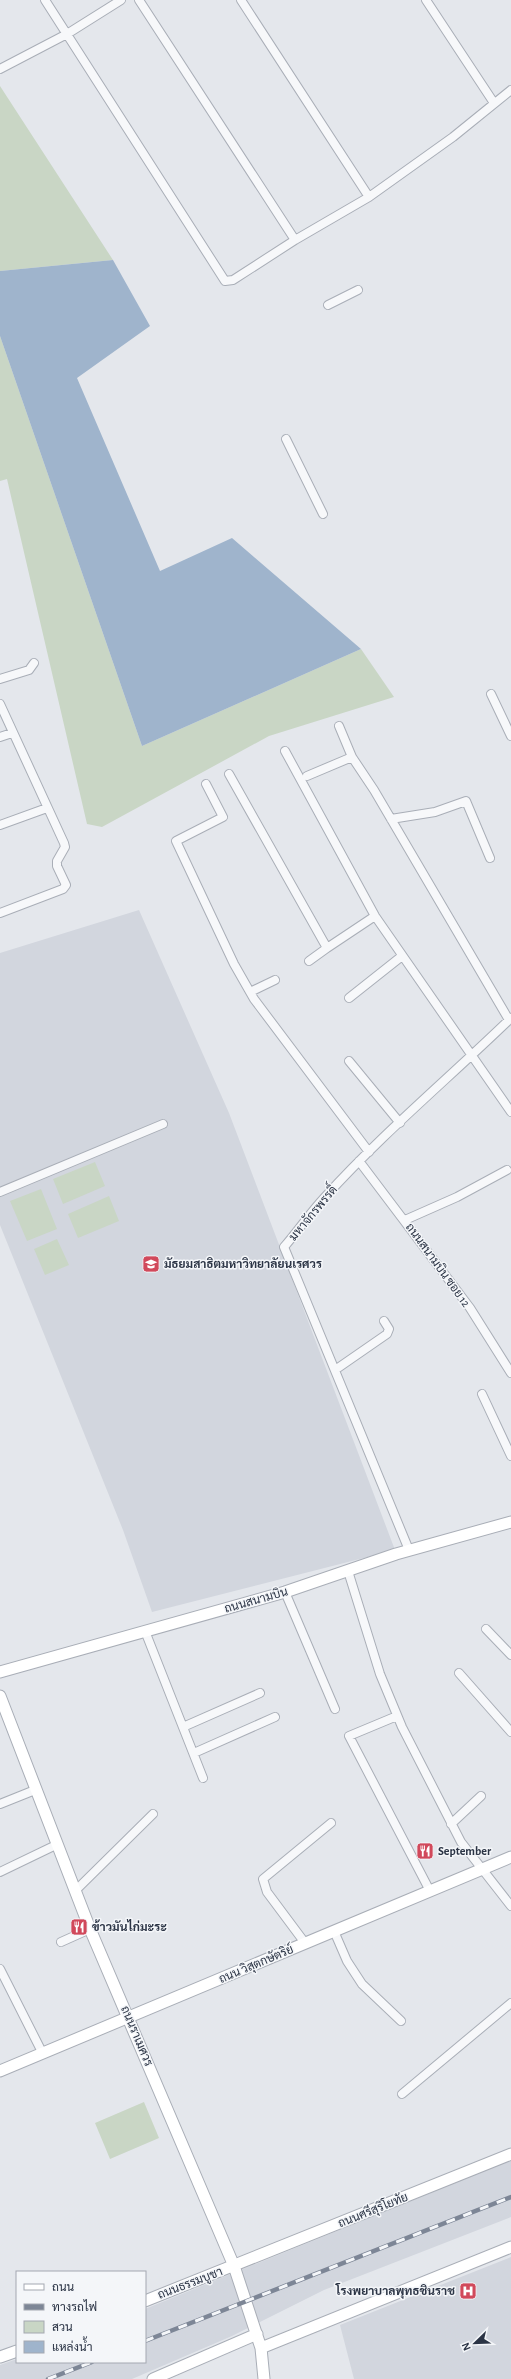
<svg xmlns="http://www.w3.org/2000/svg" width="511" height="2379" viewBox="0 0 511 2379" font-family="'Alegreya Sans',Sarabun,sans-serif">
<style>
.built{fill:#d2d6de}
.green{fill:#c9d6c5}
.water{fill:#9fb4cc}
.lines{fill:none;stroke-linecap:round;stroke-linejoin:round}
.street-casing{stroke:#a9aeb7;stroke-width:10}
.secondary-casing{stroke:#a9aeb7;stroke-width:13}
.street{stroke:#f7f8fa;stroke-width:8}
.secondary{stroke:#fff;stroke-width:11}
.rail-casing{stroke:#7d8696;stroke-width:4.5}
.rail{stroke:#f4f6f9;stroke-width:3;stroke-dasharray:9;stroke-linecap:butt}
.labels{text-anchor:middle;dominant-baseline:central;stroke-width:3;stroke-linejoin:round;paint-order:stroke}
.street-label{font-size:12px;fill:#2b3445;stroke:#f4f6f9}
.poi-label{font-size:12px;font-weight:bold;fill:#2b3445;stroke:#f4f6f9;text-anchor:start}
</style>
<rect width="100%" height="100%" fill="#e4e7ec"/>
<path class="built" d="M139,910L229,1113L395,1550L152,1612L123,1530L0,1225V953Z
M511,2160V2217L324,2290L232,2336L132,2379H0V2365L17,2359V2362H145V2309Z
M511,2257V2379H354L340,2325Z"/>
<path class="green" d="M0,86L113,260L0,271Z
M0,336L142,746L361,649L394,697L269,736L102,827L87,824L7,479L0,481Z
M95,1162L105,1186L63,1204L53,1179Z
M41,1189L57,1229L27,1241L10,1201Z
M109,1196L119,1221L78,1238L68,1214Z
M57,1239L69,1265L45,1275L34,1249Z
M144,2102L159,2138L110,2159L95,2123Z"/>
<path class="water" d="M113,260L150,326L77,378L160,571L232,538L361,649L142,746L0,336V271Z"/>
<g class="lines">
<g class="street-casing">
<path id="street" d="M45,0L225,281L233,280L295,240L369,197L453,137L511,90
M139,0L295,240
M241,0L369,197
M426,0L494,103
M0,69L67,34L121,0
M328,305L358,290
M286,439L323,514
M0,679L29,670L34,663
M491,694L511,736
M0,704L64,843L65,847L57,861V866L66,885L63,889L0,913
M339,726L352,757L374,790L509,1020
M0,737L12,733
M285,751L375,916L511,1112
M229,774L327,948L375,916
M307,776L352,757
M206,784L223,817L176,841L234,964L254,999L369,1152
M391,819L435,812L466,801L490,858
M0,825L47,808
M309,961L327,948
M250,992L275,980
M349,998L402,956
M349,1061L400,1123
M359,1161L470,1308L511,1373
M0,1192L163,1124
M405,1220L457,1197L507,1170
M335,1370L387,1334L389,1329L384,1321
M482,1394L511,1456
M409,1550L284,1247C298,1231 310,1213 325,1197C382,1134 449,1078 511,1018
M348,1571L380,1674L402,1727L461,1842L511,1906
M285,1592L335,1709
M486,1629L511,1655
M145,1631L203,1778
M459,1673L511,1732
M397,1716L349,1736L430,1891
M183,1727L260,1693
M194,1753L275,1717
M0,1804L35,1790
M451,1824L481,1796
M0,1872L56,1845
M75,1891L153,1814
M334,1931L347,1961L362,1984L401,2021
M61,1942L90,1929
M305,1943L267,1892L263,1879L331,1823
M0,1969L43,2054
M402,2094L511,2003"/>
</g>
<g class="secondary-casing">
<path id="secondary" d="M0,1672L285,1592L396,1554L511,1522
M0,1696L90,1929L234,2266L261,2348L264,2379
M0,2071L511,1857
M145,2301L511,2154
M261,2348L511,2247
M0,2357L17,2351
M153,2379L257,2334"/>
</g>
<use href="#street" class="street"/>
<use href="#secondary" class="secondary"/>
<g class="rail-casing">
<path id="rail" d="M145,2341L511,2197
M48,2379L92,2362"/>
</g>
<use href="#rail" class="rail"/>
</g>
<defs>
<g id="school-square" transform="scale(0.9)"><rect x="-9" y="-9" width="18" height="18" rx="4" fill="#d1495b" stroke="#f4f6f9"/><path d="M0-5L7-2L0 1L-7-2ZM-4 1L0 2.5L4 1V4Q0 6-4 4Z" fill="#fff"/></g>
<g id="restaurant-square" transform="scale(0.9)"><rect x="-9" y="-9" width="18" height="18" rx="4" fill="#d1495b" stroke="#f4f6f9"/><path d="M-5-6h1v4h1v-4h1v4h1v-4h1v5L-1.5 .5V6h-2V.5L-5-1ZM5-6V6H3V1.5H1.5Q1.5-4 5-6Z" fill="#fff"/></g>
<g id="hospital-square" transform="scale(0.9)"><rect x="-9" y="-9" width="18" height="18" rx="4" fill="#d1495b" stroke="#f4f6f9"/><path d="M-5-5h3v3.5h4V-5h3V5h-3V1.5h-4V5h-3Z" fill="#fff"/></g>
</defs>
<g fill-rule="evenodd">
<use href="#school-square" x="151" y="1264"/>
<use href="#restaurant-square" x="425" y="1851"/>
<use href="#restaurant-square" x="79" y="1927"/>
<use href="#hospital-square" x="468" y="2291"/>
</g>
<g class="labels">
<g class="street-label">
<text transform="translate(313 1213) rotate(-50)">มหาจักรพรรดิ์</text>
<text transform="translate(438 1265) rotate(54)">ถนนสนามบิน ซอย 12</text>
<text transform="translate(256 1600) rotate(-16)">ถนนสนามบิน</text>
<text transform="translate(256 1964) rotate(-23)">ถนน วิสุตกษัตริย์</text>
<text transform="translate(137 2036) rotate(67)">ถนนราเมศวร</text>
<text transform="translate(373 2210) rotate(-22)">ถนนศรีสุริโยทัย</text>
<text transform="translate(190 2283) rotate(-21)">ถนนธรรมบูชา</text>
</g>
<g class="poi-label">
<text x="164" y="1264">มัธยมสาธิตมหาวิทยาลัยนเรศวร</text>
<text x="438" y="1851">September</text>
<text x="92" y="1927">ข้าวมันไก่มะระ</text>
<text x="455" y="2291" text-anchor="end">โรงพยาบาลพุทธชินราช</text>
</g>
</g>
<rect x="16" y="2271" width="130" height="92" fill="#f4f6f9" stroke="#a4a8b1"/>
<rect x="24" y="2284" width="20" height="6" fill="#ffffff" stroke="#a4a8b1"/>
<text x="52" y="2291" font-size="12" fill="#2b3445">ถนน</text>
<rect x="24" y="2304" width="20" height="6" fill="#7d8696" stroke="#a4a8b1"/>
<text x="52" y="2311" font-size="12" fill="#2b3445">ทางรถไฟ</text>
<rect x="24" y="2321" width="20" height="12" fill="#c9d6c5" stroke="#a4a8b1"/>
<text x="52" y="2331" font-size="12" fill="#2b3445">สวน</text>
<rect x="24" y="2341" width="20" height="12" fill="#9fb4cc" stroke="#a4a8b1"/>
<text x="52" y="2351" font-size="12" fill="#2b3445">แหล่งน้ำ</text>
<g transform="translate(475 2343) rotate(247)" stroke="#f4f6f9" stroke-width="3" paint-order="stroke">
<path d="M0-3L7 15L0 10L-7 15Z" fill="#2b3445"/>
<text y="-6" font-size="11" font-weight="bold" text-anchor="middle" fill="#2b3445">N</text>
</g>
</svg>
